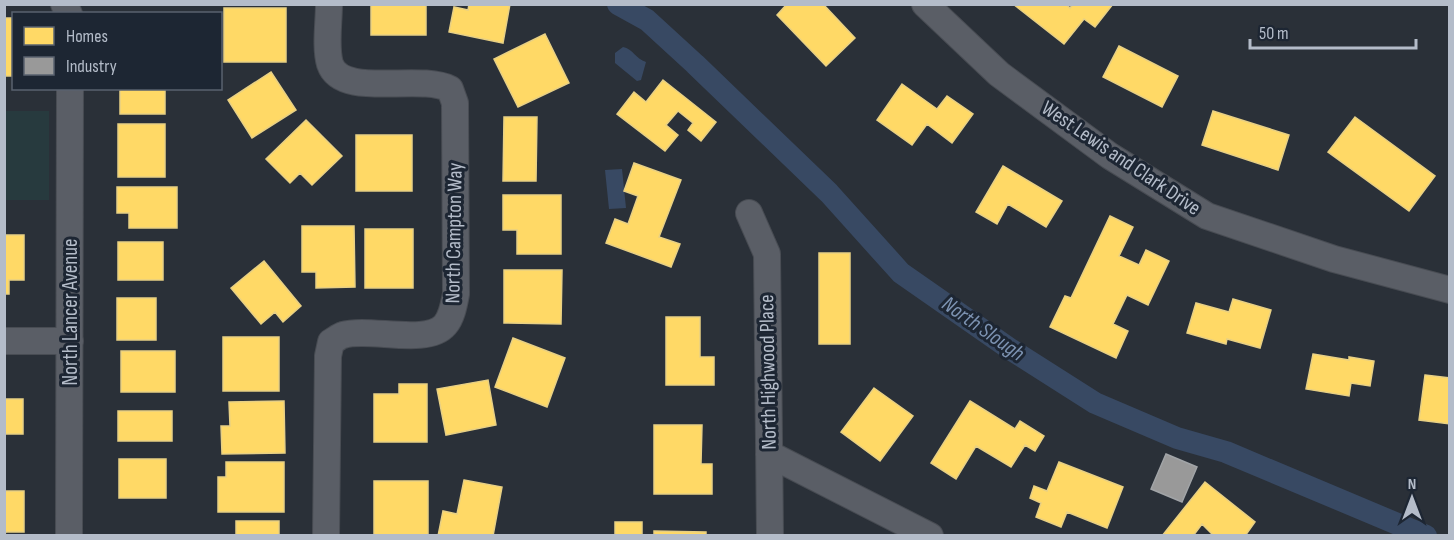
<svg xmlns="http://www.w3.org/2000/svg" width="1454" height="540" viewBox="0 0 1454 540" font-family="'Sofia Sans Condensed',sans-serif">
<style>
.green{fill:#273a3e}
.water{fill:#384963}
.homes{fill:#ffd966;stroke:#e8d084;stroke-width:1.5}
.industry{fill:#999;stroke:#a1a4a7;stroke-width:1.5}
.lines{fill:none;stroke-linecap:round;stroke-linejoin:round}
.canal{stroke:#384963;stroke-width:22}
.minor-casing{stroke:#484c53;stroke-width:28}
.minor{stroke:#5a5e66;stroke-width:26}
.labels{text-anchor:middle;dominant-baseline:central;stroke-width:6;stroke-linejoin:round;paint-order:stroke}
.street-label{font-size:21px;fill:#b4bcc9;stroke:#1d2633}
.water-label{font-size:22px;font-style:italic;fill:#7c92b1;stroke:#1d2633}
</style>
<rect width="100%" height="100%" fill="#2a3038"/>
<path class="green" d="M5,111H49V200H5Z"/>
<path class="water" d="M623,47C633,49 636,59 646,62L641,80L637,81L615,63V53Z
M622,169L626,208L609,209L605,170Z"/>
<path class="homes" d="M371,4H426V35H371Z
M469,4H510L503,43L449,32L454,7L468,10Z
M787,4H823L855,38L826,66L777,15Z
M1013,4H1066L1070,8L1073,4H1113L1095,27L1084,19L1064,44Z
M224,8H286V62H224Z
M4,18H12L14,27V76H4Z
M545,34L569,83L518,107L494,59Z
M1119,46L1178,76L1162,107L1103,77Z
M271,72L296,110L252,138L228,100Z
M663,80L716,122L701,141L688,130L693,123L678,111L666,125L678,135L665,151L617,114L634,92L646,102Z
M902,84L937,109L947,96L973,114L952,143L927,124L912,145L877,120Z
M120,88H165V114H120Z
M1213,111L1289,135L1278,170L1202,145Z
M504,117H537L536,181H503Z
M1355,117L1435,176L1409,211L1328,152Z
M306,120L342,156L312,185L300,173L290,183L266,159Z
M118,124H165V177H118Z
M356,135H412V191H356Z
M634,163L681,180L659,237L680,244L671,267L606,243L615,219L628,224L638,196L624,191Z
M1003,166L1062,201L1046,227L1008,204L997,224L976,212Z
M117,187H177V228H129V213H117Z
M503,195H561V254H517V230H503Z
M1110,216L1133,227L1119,256L1139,265L1146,250L1169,261L1148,305L1127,295L1113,324L1128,331L1116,358L1050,327L1065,296L1071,298Z
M302,226H354L355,287L316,288V272H302Z
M365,229H413V288H365Z
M4,235H24V280H9V294H4Z
M118,242H163V280H118Z
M819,253H850V344H819Z
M264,261L301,306L283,322L275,312L261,324L231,288Z
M504,270H562L561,324L504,323Z
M117,298H156V340H117Z
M1233,299L1271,310L1260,348L1227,339L1226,344L1187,333L1196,303L1229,312Z
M666,317H700V357H714V385H666Z
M223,337H279V391H223Z
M513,338L565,358L547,407L495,387Z
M121,351H175V392H121Z
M1313,354L1349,360V357L1374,361L1370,386L1351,383L1349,396L1306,389Z
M1425,375L1450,378V424L1419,420Z
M488,380L496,425L446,435L437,389Z
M4,384L5,399H23V434H4Z
M399,384H427V442H374V394H399Z
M874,388L913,416L880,461L841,432Z
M284,401L285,453L222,454L221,426H230L229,402Z
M970,401L1015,429L1020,421L1044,436L1035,451L1025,445L1011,467L976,446L956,479L931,463Z
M118,411H172V441H118Z
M654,425H702L701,464H712V494H654Z
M119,459H166V498H119Z
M226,462H284V512H218V477H226Z
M1059,462L1123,487L1107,528L1067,512L1061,527L1036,517L1041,503L1030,498L1034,486L1047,491Z
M464,480L502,487L493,536H438L443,511L457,514Z
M374,481H428V536H374Z
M1205,482L1255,522L1245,536H1214L1202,524L1193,536H1162Z
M4,491H24V532H6L4,536Z
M236,521H279V536H236Z
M615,522H642V536H615Z
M654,531L706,532V536H654Z"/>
<path class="industry" d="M1166,454L1197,467L1182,502L1151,489Z"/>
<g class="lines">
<path class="canal" d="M618,4L647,20L695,64L829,193L901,273L1010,349L1095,403L1177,438L1226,452L1426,536"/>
<g class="minor-casing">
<path id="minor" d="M64,4L69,14
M925,4L999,74L1110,156L1207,216L1334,259L1450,290
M749,213L767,254L770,536
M4,341H70
M769,454L930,536
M69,536L70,88
M326,536L328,356L331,342C335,340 339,336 343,335C369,327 427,346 445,325C452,317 454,304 456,294L455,103L450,89C419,73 342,99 330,64C325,47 329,22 329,4"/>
</g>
<use href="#minor" class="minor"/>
</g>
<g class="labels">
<g class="street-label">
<text transform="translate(1121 158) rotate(34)">West Lewis and Clark Drive</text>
<text transform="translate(454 233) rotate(-89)">North Campton Way</text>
<text transform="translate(70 312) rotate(-90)">North Lancer Avenue</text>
<text transform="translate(768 372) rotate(-91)">North Highwood Place</text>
</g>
<g class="water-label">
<text transform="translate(983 329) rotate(35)">North Slough</text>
</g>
</g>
<rect width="1454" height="540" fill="none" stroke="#b4bcc9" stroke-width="12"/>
<rect x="12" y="12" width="210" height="78" fill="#1d2633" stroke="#59626f" stroke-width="1.5"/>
<rect x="24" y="27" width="30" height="18" fill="#ffd966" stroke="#59626f" stroke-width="1.5"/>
<text x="66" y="42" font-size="18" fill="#b4bcc9">Homes</text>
<rect x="24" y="57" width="30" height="18" fill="#999999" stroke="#59626f" stroke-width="1.5"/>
<text x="66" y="72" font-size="18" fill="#b4bcc9">Industry</text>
<g transform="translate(1412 498)" stroke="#1d2633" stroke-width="4.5" paint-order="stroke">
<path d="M0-4.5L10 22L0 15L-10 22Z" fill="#b4bcc9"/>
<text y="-9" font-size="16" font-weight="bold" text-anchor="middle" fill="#b4bcc9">N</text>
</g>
<path d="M1250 39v9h166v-9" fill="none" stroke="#b4bcc9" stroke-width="3"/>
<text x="1259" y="39" font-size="18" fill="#b4bcc9" stroke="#1d2633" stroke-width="4.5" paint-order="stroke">50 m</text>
</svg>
